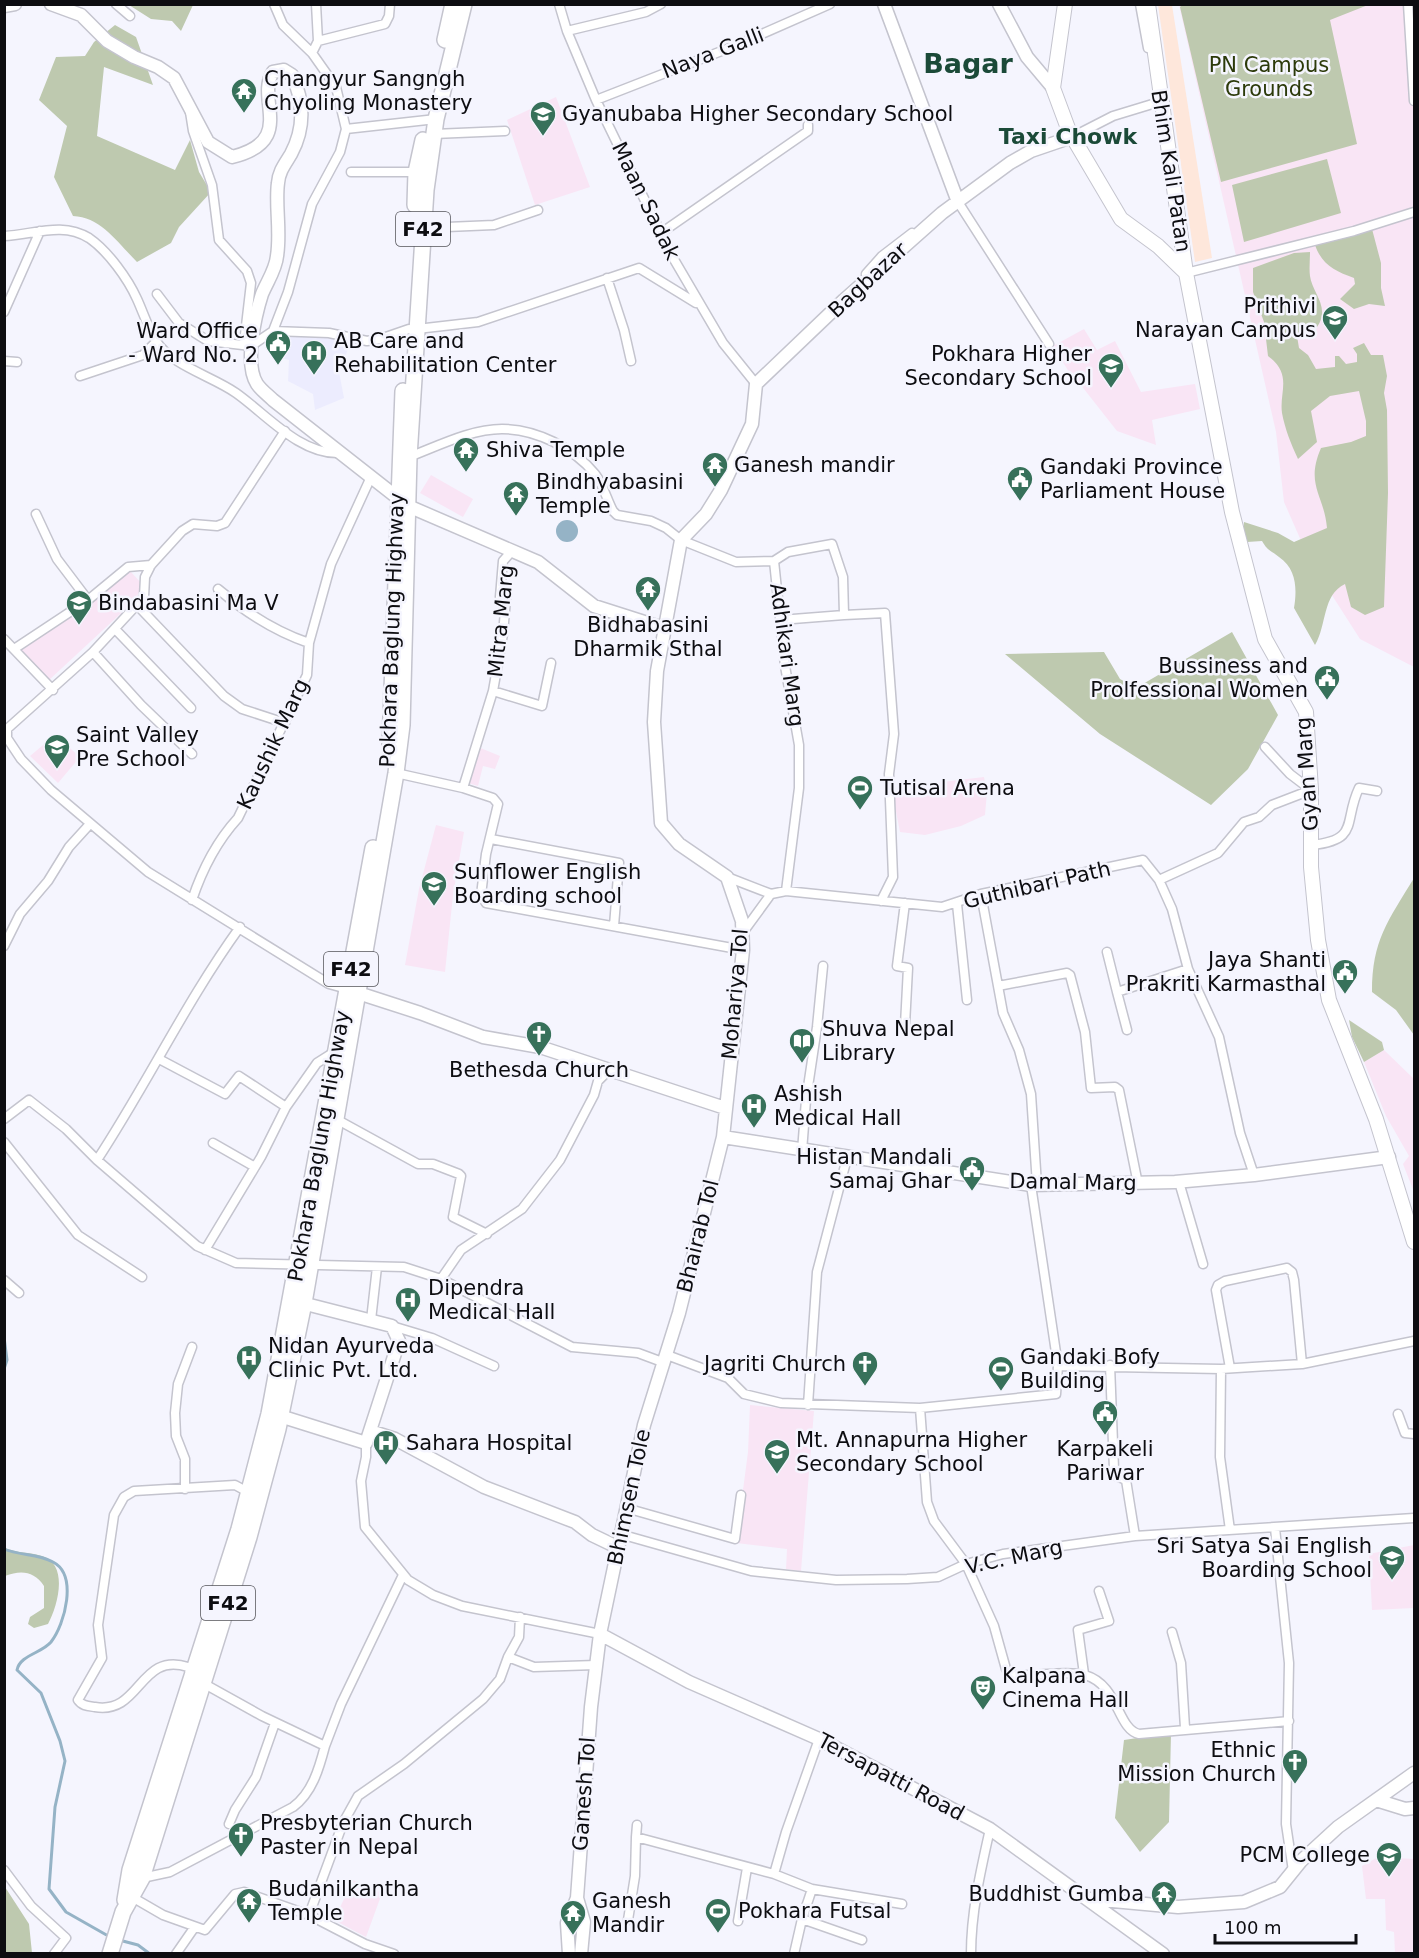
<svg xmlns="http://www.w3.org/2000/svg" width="1419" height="1958" viewBox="0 0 1419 1958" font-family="'DejaVu Sans',sans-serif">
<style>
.commercial{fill:#fee7db}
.built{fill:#ececfe}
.education{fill:#f9e5f5}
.green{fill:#bec9af}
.water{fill:#95b3c6}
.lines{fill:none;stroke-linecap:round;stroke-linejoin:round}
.stream{stroke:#95b3c6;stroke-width:3}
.street-casing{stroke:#c4c4ce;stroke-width:11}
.secondary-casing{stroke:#c4c4ce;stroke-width:15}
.primary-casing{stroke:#c4c4ce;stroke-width:16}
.highway-casing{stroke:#c4c4ce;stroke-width:18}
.street{stroke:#fff;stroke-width:8}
.secondary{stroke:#fff;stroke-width:12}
.primary{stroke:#fff;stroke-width:14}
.highway{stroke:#fff;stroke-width:15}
.labels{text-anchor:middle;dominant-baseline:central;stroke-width:5;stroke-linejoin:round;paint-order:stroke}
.shield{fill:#f5f5fe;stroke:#535358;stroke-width:1.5}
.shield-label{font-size:20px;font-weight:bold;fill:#0d0d11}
.street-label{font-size:21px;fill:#0d0d11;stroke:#f5f5fe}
.park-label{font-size:21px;fill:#2c3a0a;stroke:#f5f5fe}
.poi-label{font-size:21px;fill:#0d0d11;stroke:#f5f5fe;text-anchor:start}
.neighbourhood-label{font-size:22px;font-weight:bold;fill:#1b4a38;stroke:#f5f5fe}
.district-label{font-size:27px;font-weight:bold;fill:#1b4a38;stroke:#f5f5fe}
</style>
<rect width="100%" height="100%" fill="#f5f5fe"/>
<path class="commercial" d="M1158,5H1172L1212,258L1195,262Z"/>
<path class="built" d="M286,334H324L350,344L339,372L344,398L315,410L313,394L288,381L289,360L270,355Z"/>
<path class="education" d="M1179,5H1414V667L1360,639L1310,561L1284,502L1276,432Z
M556,97L590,187L535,205L507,120Z
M1084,329L1097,350L1115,341L1141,392L1195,384L1200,409L1152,420L1156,445L1117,431L1080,384L1077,385L1053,346Z
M431,475L473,499L463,517L420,493Z
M129,570L144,586L131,604L48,681L18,647Z
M55,735L80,757L58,783L30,756Z
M478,747L500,756L495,769L483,766L478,786L468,783Z
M984,777L987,792L985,815L961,826L925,835L900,832L893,796L934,783Z
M436,825L464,832L453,895L445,972L405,965L419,889Z
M1384,1050L1414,1079V1192L1403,1164L1409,1156L1386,1116L1364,1062Z
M750,1405L814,1411L801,1571L786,1569L787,1549L736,1543L748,1452Z
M1414,1545V1608L1372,1610L1369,1554Z
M1378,1857L1414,1859V1953H1395L1394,1932L1386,1930L1385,1899H1366L1362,1866Z
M353,1880L382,1893L366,1937L334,1920Z"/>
<path class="green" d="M1183,4L1368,5L1330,20L1357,144L1221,182L1180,7Z
M129,5L193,4V5L181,31L172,21L151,19Z
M115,25L136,37L153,85L104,67L97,136L175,170L190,140L199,172L211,192L179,227L171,243L137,262C118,243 101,217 73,216L54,177L67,126L39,100L56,57L85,56L94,42Z
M1327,159L1341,213L1244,242L1232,185Z
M1372,229L1381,263V288L1385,306L1369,304L1354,309L1340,299L1355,284L1354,278C1335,271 1322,265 1315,245Z
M1310,252C1310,260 1309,269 1310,276C1312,293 1331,307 1317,327L1302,325L1297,336L1299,348L1308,355L1316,369L1335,367V356H1339L1346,364L1357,362V354L1353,348L1364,343L1371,355H1383L1387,376L1384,393L1387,410L1388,493L1384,607L1365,615L1351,607L1345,584C1322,595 1327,625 1315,645L1294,608C1297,590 1297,569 1279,557C1271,551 1267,550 1262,541L1247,542L1243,532L1244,522L1278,533L1294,542L1327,528C1324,494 1305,485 1321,448L1351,442L1366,436V421L1359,391L1330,396L1311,411L1317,442L1298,459C1291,444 1285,429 1282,413C1279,391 1293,375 1268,356L1264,322L1253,292V268L1294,253Z
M1232,632L1278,715L1248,769L1211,805L1100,734L1005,654L1104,652L1120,679L1136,688Z
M1414,869V1035L1396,1010L1372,992C1372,940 1388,921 1414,878Z
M1349,1020L1382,1042L1384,1050L1364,1062L1352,1037Z
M5,1548C16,1553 30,1552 42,1556C69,1564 58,1606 48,1624L34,1628L28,1624L30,1617L44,1608V1586C34,1571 21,1570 5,1576Z
M1171,1733L1169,1822L1140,1852L1115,1818L1124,1740Z
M5,1887L29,1924L32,1953H5Z"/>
<path class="water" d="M556 531a11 11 0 1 1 22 0a11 11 0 1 1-22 0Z"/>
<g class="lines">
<path class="stream" d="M4,1337L7,1360L4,1369
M4,1549C20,1556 38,1553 53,1562C78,1575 65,1624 51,1642C42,1653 20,1655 17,1670L41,1693L60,1741L65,1761L55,1807L49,1889L66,1912L110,1937
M119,1940L138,1945L150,1954"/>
<g class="street-casing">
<path id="street" d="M116,4L130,16
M274,4L283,25L312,53
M316,4L318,41L385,24L389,16L390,4
M559,4L567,31L596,100L672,256L723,343L756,384
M1140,4L1148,48
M1408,4L1414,101
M567,31L646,12L661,4
M596,100L737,45L830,4
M190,112L193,131L212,185L219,240L247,271L251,283L244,343
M346,129L436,119
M434,134L505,131
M1072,137L1113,116L1159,102
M351,172H416
M958,202L1049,344
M423,228L494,225L538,210
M661,233L808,131V125
M4,236C33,235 62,221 89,238C108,251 128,279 137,299C143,312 148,328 156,341C172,366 212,376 236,393C266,414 300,455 340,453
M1186,273L1354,231L1414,212
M866,274L882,256L912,233
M607,278L624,330L631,361
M157,294L179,323L208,341L251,346L273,331L288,292L312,204L340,152L346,129L336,87L312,53L318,41
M4,312L40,231
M417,329L478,322L639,268L696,303
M273,331L329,333L367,341L380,339L409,329
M4,361L17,362
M80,376L143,355L156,342
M285,431L225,523L217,526L193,524L182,531L151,565L145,577L144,597L93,652L7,729V738L21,759L51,790L148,872L329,984L347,989
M409,457C438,446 471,429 502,429C536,429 574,448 595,474C603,484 607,500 613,511L617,515L651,521L666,528L681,540L736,562L774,561
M218,589C246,613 274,631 309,643
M88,600L128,567L151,565
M137,605L224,696L242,709L285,723
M780,620L844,615
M115,629L191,708
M4,639L53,690
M14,649L88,600L57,559L36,514
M93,652L141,705L192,754
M493,691L503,634L506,599L500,597L503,561L511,552
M1265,747L1290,774L1311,790
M396,773L463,788L493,691L542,706L551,663
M463,788L493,798L498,804L486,854L481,895L486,903L743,950
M491,839L619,863L614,926
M1312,845C1360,840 1343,822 1359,788L1377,791
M727,877L771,894
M1159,880L1172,909L1188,969L1219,1037L1240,1133L1254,1175
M786,891L799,788V745L785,666L774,561L788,552L832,544L843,577L844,615L885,613L894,734L889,774L893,877L881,901
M981,894L1003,1013L1019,1050L1031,1094L1037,1185
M192,900C202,870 217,841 238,818L307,675L309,643L331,564L370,479
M905,903L897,966L908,968L905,1025
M957,904L967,1000
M744,931L771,894L786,891L942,907L981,894L1143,860L1159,880L1218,853L1244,822L1259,817L1272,805L1311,790
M4,946L20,914L48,881L69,847L89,825
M1107,952L1117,992L1188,969
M998,986L1067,973L1070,975L1085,1032L1091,1088L1115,1087L1119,1090L1138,1184
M1117,992L1127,1030
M159,1059L225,1094L239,1076L286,1107L317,1063L336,1051
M4,1119L29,1100L66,1129L97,1160L197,1246L236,1263L404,1267L441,1279L572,1347L638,1353L665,1363
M336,1119L418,1164H433L459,1174L461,1176L453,1217L487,1234
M4,1142L78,1235L142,1277
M213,1143L255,1167
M802,1151L806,1100L817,1027L823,966
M97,1160C147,1084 187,1000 240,927
M1179,1182L1203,1264
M205,1250L261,1157L286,1107
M441,1279L461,1250L522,1209L560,1160L594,1095L598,1081L608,1071
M4,1280L19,1293
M371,1320L377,1267
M392,1326L432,1338L494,1366
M667,1355L728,1378L744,1394L781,1403L920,1408L1056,1394L1058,1366L1031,1185
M1110,1365L1114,1469L1116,1476L1126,1480L1135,1536
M1058,1366L1221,1369L1302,1364L1414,1341
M1230,1368L1216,1290L1218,1285L1225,1281L1287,1268L1292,1272L1294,1280L1302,1364
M1221,1369L1220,1457L1230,1530
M808,1405L817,1272L847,1158
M920,1408L927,1502L934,1521L966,1564L994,1626L1006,1669L1011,1675C1032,1677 1066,1670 1085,1675C1119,1685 1117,1729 1139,1734L1289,1721
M1398,1414L1405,1433L1414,1434
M366,1443V1457L361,1481L365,1527L408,1580L433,1595L462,1606L600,1634
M185,1489V1459L176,1436L175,1413L178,1384L192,1347
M626,1508L735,1539L741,1495
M1275,1528L1289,1663L1286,1824L1293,1871
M620,1534L751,1571L836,1580L907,1579L938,1577L966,1564L1003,1554L1135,1536L1414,1518
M1172,1632L1181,1663L1185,1728
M508,1657L519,1637L520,1617
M1084,1674L1078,1630L1109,1621L1099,1591
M325,1746L341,1704L403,1575
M229,1824L235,1810L256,1777L275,1723
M637,1825L636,1837L774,1874L812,1889L802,1919
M4,1870L31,1906L66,1938L54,1954
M774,1874L786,1832L819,1739
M142,1878L170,1872L293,1807C312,1793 319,1769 325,1746L262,1716L192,1677L188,1667C139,1651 141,1715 95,1707C88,1706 82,1706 78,1700L102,1658L98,1625L114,1515L124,1497L134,1491L235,1485L248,1492
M812,1889L902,1904
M132,1897L163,1915L205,1930L235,1894L244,1892L309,1915L365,1944L394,1954
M309,1915L343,1823L358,1796L404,1764L483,1699L500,1679L508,1657L534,1667L596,1665
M628,1920L635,1876L636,1837
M738,1921L747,1868
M176,1954L194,1928
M794,1954L802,1919L862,1940
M971,1954C971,1912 981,1869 990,1829"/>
</g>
<g class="secondary-casing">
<path id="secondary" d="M51,4L81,15L107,41L134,57L158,67L174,78L208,142L232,157C297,141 255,99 273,72L284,70L292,75C304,101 305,128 291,154C285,164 279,171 278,183C275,205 281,231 277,256C276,269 267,282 262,294C255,316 244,364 257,384C261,390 268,395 273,400L408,506L538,562L594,606L666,629
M884,4L958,202
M999,4L1027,57L1053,88
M4,6L15,4
M352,991L420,1013L483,1037L540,1047L725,1108
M723,1137L1031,1185L1175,1182L1254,1175L1389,1157
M280,1416L366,1443L399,1341L392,1326L298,1302
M370,1431L395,1439L484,1487L575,1522L592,1535L617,1547
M600,1634L689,1682L819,1739L990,1829L1163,1954
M1376,1800L1405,1809L1414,1808
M577,1898L584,1922L581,1954
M1091,1899L1178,1907L1244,1902L1280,1887L1301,1861L1338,1827L1414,1773
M569,1954L567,1923L577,1898L591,1707L600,1634L644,1425L679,1313L723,1137L743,950L742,921L727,877L679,844L661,823L654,722L657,671L681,540L706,514L721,490L752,424L756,384L844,300L942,213L1010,163L1031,151L1072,137"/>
</g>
<g class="primary-casing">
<path id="primary" d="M1065,4L1053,88L1069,131L1121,219L1158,246L1186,273
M1148,4L1186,273L1232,512L1265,639L1306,712L1311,790V867L1318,940L1329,1000L1376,1119L1414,1242"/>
</g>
<g class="highway-casing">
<path id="highway" d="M445,40L453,4
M415,205L416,172L423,140
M390,744L403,391
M125,1900L130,1870L239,1529L269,1414L373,848
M110,1954L123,1912L142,1878L249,1537L278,1429L304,1303L396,773L402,725L409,457L426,190L436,119L464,4"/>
</g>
<use href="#street" class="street"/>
<use href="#secondary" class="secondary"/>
<use href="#primary" class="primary"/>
<use href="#highway" class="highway"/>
</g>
<defs>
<g id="temple-pin" transform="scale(1.35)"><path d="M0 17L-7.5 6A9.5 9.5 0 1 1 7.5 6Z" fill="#37715a" stroke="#f5f5fe"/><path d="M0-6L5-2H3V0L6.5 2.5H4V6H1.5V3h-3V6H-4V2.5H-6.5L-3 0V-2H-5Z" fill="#fff"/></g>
<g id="school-pin" transform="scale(1.35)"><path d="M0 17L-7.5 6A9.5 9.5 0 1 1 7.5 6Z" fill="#37715a" stroke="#f5f5fe"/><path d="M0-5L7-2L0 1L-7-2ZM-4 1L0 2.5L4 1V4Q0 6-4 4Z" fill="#fff"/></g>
<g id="university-pin" transform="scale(1.35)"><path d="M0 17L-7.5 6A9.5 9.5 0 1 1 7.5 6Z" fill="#37715a" stroke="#f5f5fe"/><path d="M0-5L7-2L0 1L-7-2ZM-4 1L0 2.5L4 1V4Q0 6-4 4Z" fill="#fff"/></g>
<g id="civic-pin" transform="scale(1.35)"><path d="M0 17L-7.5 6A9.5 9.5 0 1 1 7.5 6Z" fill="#37715a" stroke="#f5f5fe"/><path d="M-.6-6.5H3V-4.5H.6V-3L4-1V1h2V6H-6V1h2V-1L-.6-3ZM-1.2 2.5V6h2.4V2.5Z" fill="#fff"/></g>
<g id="hospital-pin" transform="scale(1.35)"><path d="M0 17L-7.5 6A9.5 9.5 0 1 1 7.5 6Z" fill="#37715a" stroke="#f5f5fe"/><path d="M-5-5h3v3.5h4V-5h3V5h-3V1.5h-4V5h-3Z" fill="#fff"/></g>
<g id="stadium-pin" transform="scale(1.35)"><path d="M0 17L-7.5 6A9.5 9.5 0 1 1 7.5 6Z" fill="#37715a" stroke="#f5f5fe"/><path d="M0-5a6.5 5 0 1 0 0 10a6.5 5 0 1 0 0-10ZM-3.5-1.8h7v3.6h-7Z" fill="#fff"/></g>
<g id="church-pin" transform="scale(1.35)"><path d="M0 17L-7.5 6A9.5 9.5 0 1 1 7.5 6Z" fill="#37715a" stroke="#f5f5fe"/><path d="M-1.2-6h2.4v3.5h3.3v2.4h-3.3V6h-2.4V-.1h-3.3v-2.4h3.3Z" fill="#fff"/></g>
<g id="library-pin" transform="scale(1.35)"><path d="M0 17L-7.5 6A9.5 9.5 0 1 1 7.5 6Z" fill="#37715a" stroke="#f5f5fe"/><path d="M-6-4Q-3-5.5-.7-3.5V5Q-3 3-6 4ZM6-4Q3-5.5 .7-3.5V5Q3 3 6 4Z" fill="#fff"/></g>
<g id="theatre-pin" transform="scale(1.35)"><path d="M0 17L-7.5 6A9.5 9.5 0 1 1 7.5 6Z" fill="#37715a" stroke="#f5f5fe"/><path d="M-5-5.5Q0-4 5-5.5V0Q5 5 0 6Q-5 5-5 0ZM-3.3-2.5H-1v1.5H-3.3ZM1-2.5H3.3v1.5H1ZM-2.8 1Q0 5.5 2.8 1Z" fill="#fff"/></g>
</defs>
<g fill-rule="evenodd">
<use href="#temple-pin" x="244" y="91"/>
<use href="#school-pin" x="543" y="114"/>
<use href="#university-pin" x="1335" y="318"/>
<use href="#civic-pin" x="278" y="343"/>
<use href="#hospital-pin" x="314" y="353"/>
<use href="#university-pin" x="1111" y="366"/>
<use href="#temple-pin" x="466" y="450"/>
<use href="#temple-pin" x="715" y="465"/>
<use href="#civic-pin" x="1020" y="479"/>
<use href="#temple-pin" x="516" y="494"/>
<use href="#temple-pin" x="648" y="589"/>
<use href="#school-pin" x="79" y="603"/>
<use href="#civic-pin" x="1327" y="678"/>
<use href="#school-pin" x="57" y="747"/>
<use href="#stadium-pin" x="860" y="788"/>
<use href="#school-pin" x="434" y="884"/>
<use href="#civic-pin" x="1345" y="972"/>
<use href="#church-pin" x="539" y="1034"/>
<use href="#library-pin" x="802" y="1041"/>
<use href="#hospital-pin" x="754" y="1106"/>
<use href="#civic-pin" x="972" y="1169"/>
<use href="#hospital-pin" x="408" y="1300"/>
<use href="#hospital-pin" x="249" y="1358"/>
<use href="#church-pin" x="865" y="1364"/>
<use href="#stadium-pin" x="1001" y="1369"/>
<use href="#civic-pin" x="1105" y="1413"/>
<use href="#hospital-pin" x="386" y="1443"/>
<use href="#school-pin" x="777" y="1452"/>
<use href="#school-pin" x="1392" y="1558"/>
<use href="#theatre-pin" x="983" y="1688"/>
<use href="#church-pin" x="1295" y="1762"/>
<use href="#church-pin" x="241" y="1835"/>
<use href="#university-pin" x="1389" y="1855"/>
<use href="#temple-pin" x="1164" y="1894"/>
<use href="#temple-pin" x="249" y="1901"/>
<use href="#stadium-pin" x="718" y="1911"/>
<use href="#temple-pin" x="573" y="1913"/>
</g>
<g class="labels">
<g class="shield">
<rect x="396" y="212" width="54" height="34" rx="4.5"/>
<rect x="324" y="952" width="54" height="34" rx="4.5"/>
<rect x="201" y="1586" width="54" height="34" rx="4.5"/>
</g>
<g class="shield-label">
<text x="423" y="229">F42</text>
<text x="351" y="969">F42</text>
<text x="228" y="1603">F42</text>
</g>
<g class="street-label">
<text transform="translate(713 53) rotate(-21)">Naya Galli</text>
<text transform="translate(1171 171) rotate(81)">Bhim Kali Patan</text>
<text transform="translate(646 201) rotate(64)">Maan Sadak</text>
<text transform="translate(868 280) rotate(-43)">Bagbazar</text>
<text transform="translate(501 621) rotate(-84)">Mitra Marg</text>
<text transform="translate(392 630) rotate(-88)">Pokhara Baglung Highway</text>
<text transform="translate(787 655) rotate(82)">Adhikari Marg</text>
<text transform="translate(273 744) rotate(-65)">Kaushik Marg</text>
<text transform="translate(1307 774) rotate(-94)">Gyan Marg</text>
<text transform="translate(1037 885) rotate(-13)">Guthibari Path</text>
<text transform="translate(735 994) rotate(-85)">Mohariya Tol</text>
<text transform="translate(319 1146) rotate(-80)">Pokhara Baglung Highway</text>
<text transform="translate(1073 1182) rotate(1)">Damal Marg</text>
<text transform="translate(698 1236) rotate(-76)">Bhairab Tol</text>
<text transform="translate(629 1497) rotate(-78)">Bhimsen Tole</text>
<text transform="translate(1014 1557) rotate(-12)">V.C. Marg</text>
<text transform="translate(891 1777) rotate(28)">Tersapatti Road</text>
<text transform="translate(584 1794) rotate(-86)">Ganesh Tol</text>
</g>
<g class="park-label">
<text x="1269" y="65">PN Campus<tspan x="1269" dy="24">Grounds</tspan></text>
</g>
<g class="poi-label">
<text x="264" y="79">Changyur Sangngh<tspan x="264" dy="24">Chyoling Monastery</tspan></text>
<text x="562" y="114">Gyanubaba Higher Secondary School</text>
<text x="1316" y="306" text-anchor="end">Prithivi<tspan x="1316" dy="24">Narayan Campus</tspan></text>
<text x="258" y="331" text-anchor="end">Ward Office<tspan x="258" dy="24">- Ward No. 2</tspan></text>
<text x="334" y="341">AB Care and<tspan x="334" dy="24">Rehabilitation Center</tspan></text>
<text x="1092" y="354" text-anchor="end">Pokhara Higher<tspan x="1092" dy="24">Secondary School</tspan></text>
<text x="486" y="450">Shiva Temple</text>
<text x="734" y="465">Ganesh mandir</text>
<text x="1040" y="467">Gandaki Province<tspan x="1040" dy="24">Parliament House</tspan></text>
<text x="536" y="482">Bindhyabasini<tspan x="536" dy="24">Temple</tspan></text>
<text x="98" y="603">Bindabasini Ma V</text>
<text x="648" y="625" text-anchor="middle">Bidhabasini<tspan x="648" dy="24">Dharmik Sthal</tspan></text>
<text x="1308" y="666" text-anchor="end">Bussiness and<tspan x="1308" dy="24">Prolfessional Women</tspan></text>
<text x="76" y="735">Saint Valley<tspan x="76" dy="24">Pre School</tspan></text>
<text x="880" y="788">Tutisal Arena</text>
<text x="454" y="872">Sunflower English<tspan x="454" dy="24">Boarding school</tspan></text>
<text x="1326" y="960" text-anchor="end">Jaya Shanti<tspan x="1326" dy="24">Prakriti Karmasthal</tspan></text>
<text x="822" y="1029">Shuva Nepal<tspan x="822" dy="24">Library</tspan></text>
<text x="539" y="1070" text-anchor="middle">Bethesda Church</text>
<text x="774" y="1094">Ashish<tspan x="774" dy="24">Medical Hall</tspan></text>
<text x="952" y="1157" text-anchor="end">Histan Mandali<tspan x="952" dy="24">Samaj Ghar</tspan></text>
<text x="428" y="1288">Dipendra<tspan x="428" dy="24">Medical Hall</tspan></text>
<text x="268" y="1346">Nidan Ayurveda<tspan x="268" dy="24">Clinic Pvt. Ltd.</tspan></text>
<text x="1020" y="1357">Gandaki Bofy<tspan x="1020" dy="24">Building</tspan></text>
<text x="846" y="1364" text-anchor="end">Jagriti Church</text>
<text x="796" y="1440">Mt. Annapurna Higher<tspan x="796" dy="24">Secondary School</tspan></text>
<text x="406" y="1443">Sahara Hospital</text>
<text x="1105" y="1449" text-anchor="middle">Karpakeli<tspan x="1105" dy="24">Pariwar</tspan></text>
<text x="1372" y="1546" text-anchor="end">Sri Satya Sai English<tspan x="1372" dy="24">Boarding School</tspan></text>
<text x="1002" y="1676">Kalpana<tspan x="1002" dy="24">Cinema Hall</tspan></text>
<text x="1276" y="1750" text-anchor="end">Ethnic<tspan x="1276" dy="24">Mission Church</tspan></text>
<text x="260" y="1823">Presbyterian Church<tspan x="260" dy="24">Paster in Nepal</tspan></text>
<text x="1370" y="1855" text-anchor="end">PCM College</text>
<text x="268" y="1889">Budanilkantha<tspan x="268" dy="24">Temple</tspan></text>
<text x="1144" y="1894" text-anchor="end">Buddhist Gumba</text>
<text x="592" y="1901">Ganesh<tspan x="592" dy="24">Mandir</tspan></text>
<text x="738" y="1911">Pokhara Futsal</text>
</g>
<g class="neighbourhood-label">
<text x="1068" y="136">Taxi Chowk</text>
</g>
<g class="district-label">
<text x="968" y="63">Bagar</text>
</g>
</g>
<rect width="1419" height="1958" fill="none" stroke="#0d0d11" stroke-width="12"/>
<path d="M1215 1934v9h141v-9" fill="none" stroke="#0d0d11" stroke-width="3"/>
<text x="1224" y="1934" font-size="18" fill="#0d0d11" stroke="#f5f5fe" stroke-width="4.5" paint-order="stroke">100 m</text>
</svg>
